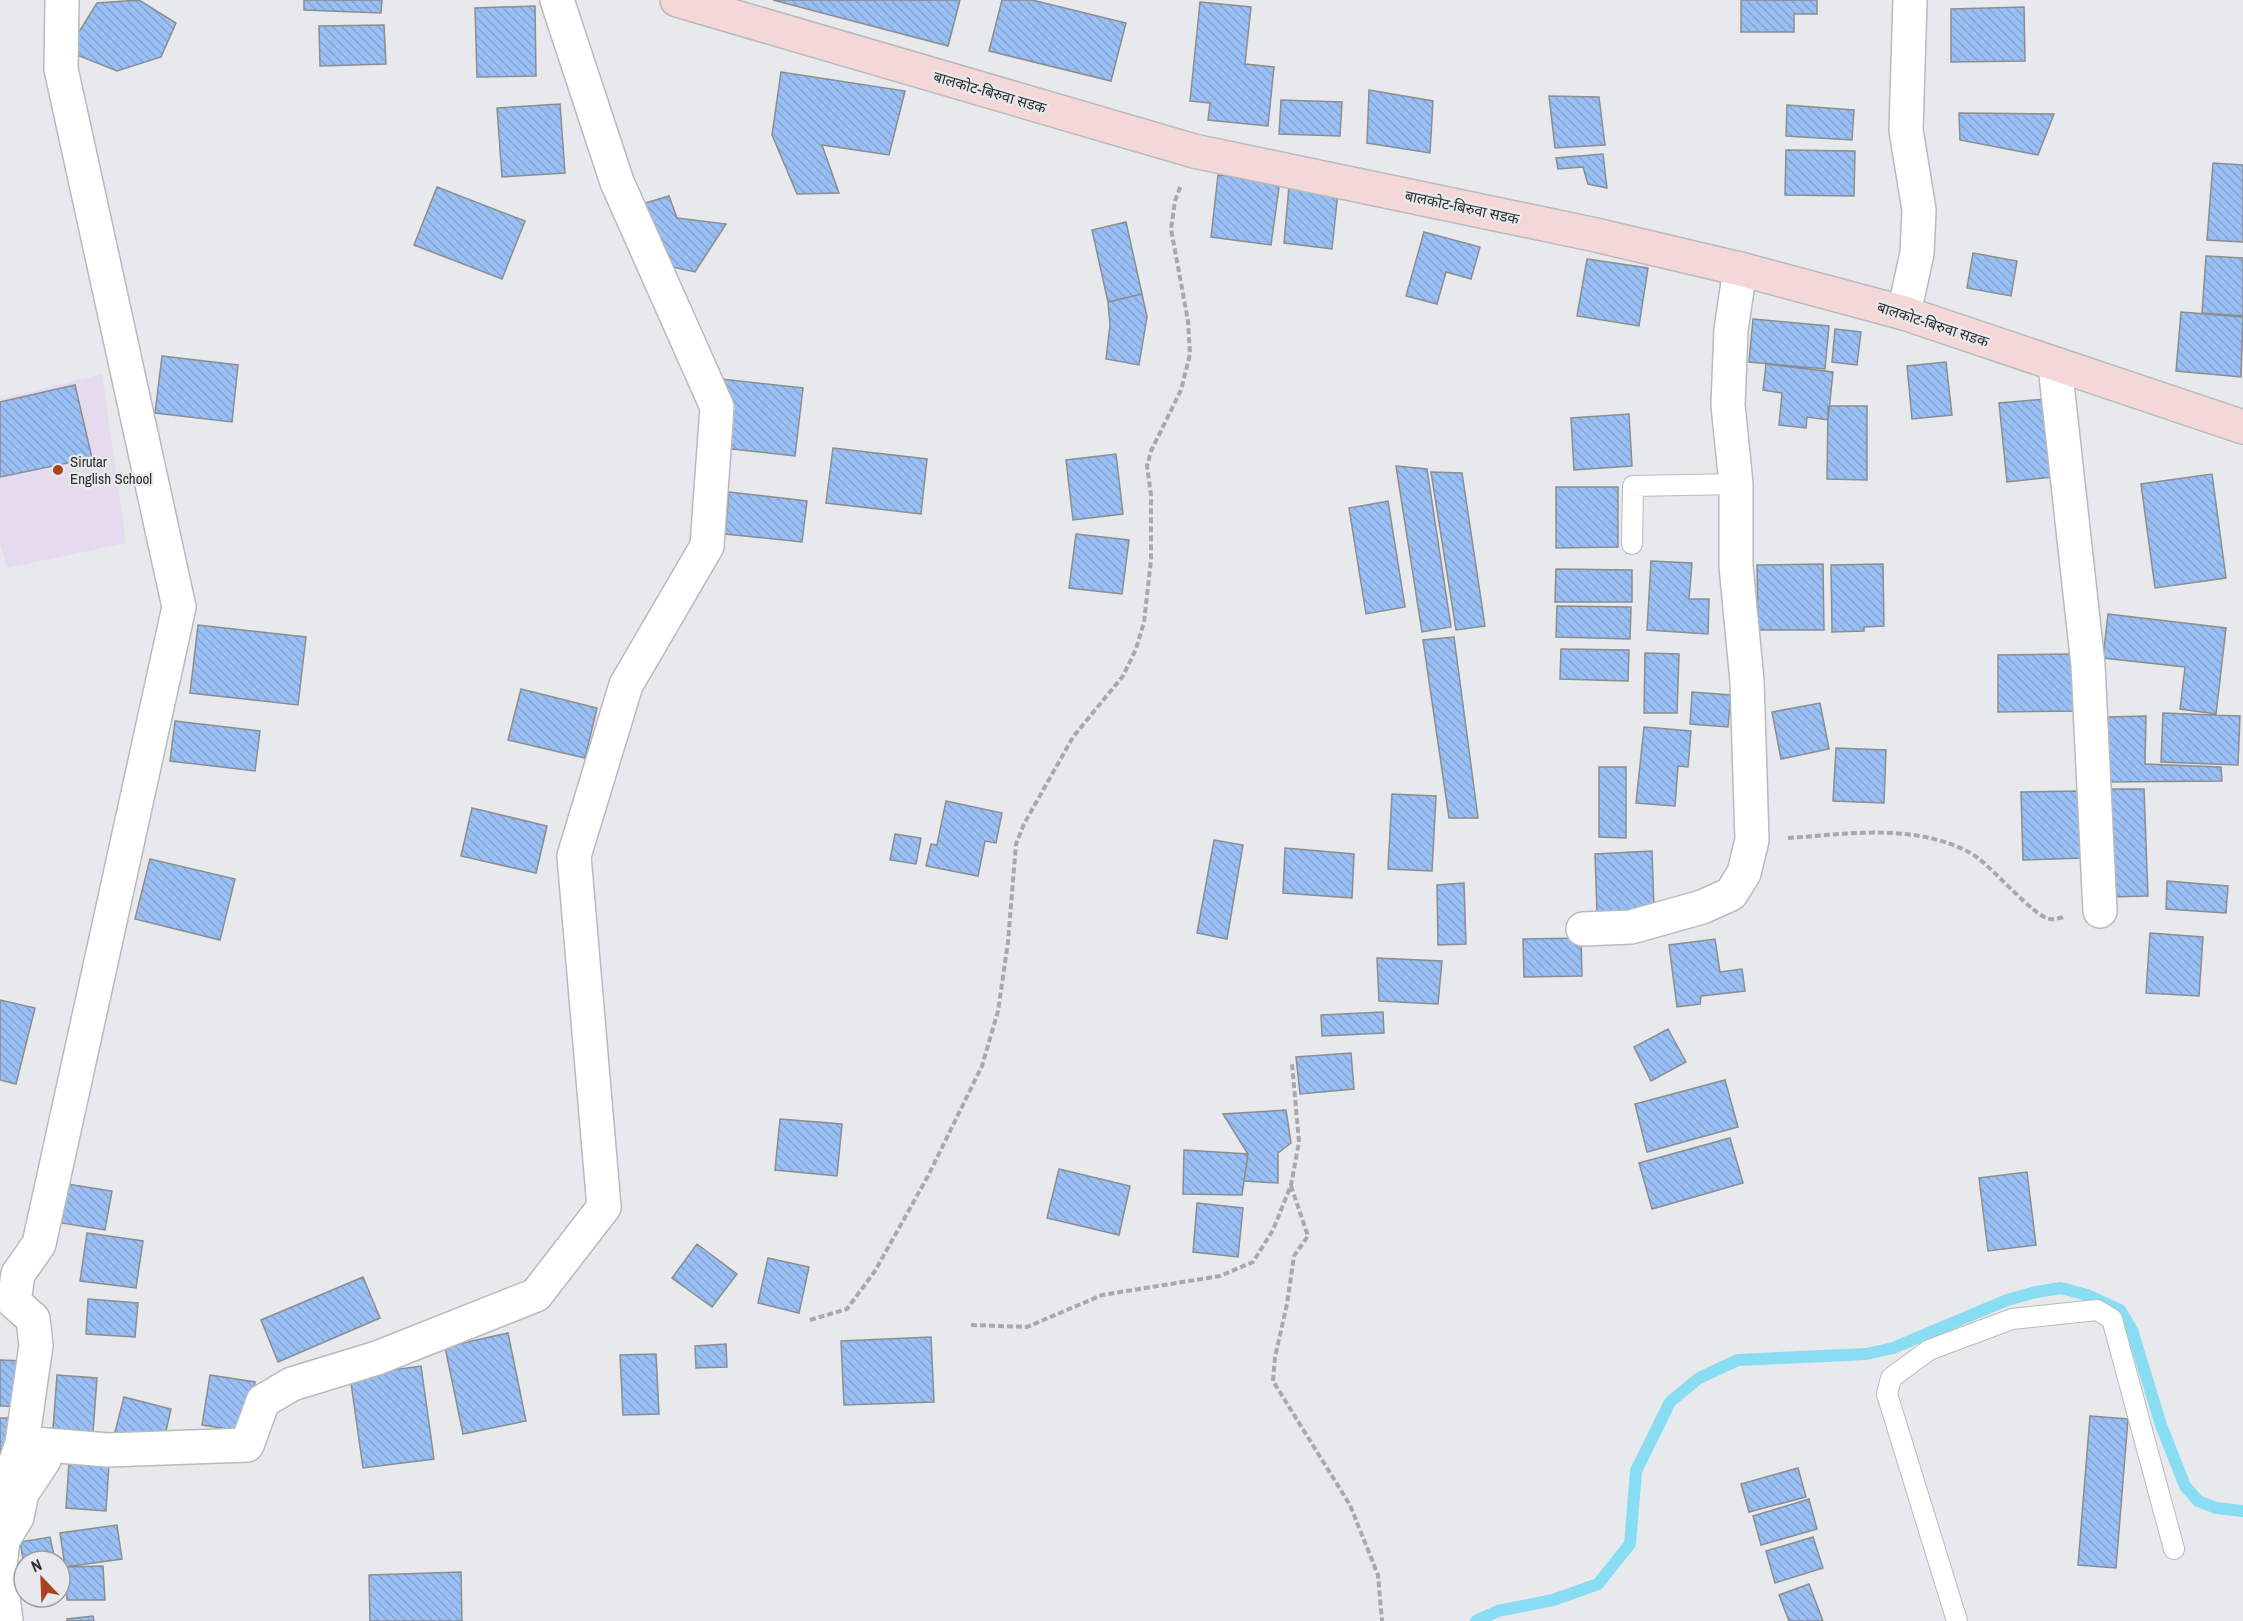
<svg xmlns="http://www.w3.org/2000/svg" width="2243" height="1621" viewBox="0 0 2243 1621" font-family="'Archivo Narrow','Noto Sans Devanagari',sans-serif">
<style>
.education{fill:#e6daef}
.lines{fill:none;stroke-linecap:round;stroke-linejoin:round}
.stream{stroke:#88ddf2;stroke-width:12}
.building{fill:url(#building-back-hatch);stroke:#8b8d8f;stroke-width:1.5}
.lane-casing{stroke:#b8babd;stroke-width:22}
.street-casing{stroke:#b8babd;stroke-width:36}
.secondary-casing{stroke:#b8babd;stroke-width:36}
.path{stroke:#a8a9ab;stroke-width:4;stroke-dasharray:6 3;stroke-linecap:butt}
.lane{stroke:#fff;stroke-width:20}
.street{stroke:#fff;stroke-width:33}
.secondary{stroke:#f4d7d7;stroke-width:33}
.poi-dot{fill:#ab4321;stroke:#e8e9ec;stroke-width:2}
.labels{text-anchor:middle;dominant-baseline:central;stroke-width:4.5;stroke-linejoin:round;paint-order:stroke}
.street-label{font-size:15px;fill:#2d2e2f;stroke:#e8e9ec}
.poi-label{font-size:15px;fill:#2d2e2f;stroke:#e8e9ec;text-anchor:start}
</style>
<defs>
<pattern id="building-back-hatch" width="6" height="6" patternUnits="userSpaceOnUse" patternTransform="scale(1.5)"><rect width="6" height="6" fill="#99bff5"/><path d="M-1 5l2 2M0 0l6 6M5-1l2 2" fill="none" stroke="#84a4d2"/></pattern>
</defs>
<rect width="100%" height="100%" fill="#e8e9ec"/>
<path class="education" d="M102,374L126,543L7,568L0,542V399Z"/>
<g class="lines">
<path class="stream" d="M1476,1621L1498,1611L1553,1600L1598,1584L1630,1544L1636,1471L1670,1402L1699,1378L1738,1360L1866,1354L1893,1348L2007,1300L2036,1292L2061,1288L2087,1295L2120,1310L2132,1330L2161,1425L2185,1486L2198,1501L2216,1508L2243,1511"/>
</g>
<path class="building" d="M139,0L176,23L161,57L117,71L67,51L97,3Z
M304,0H382L381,13L304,10Z
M773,0H960L948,46Z
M1002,0H1032L1126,23L1111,81L989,51Z
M1741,0H1817V14H1794V32H1741Z
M1200,2L1251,7L1245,64L1274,67L1268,126L1208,120L1210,103L1190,101Z
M535,6L536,76L477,77L475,8Z
M2024,7L2025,61L1951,62V9Z
M384,25L386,64L320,66L319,26Z
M781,72L905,91L889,155L822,145L839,193L797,194L772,135Z
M1369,90L1433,101L1430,153L1367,143Z
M1549,96L1599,97L1605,145L1555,148Z
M1281,100L1342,102L1340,136L1279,134Z
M560,104L565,173L502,177L497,108Z
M1787,105L1854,110L1852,140L1786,136Z
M1959,113L2054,114L2038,155L1960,140Z
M1786,150L1855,151L1854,196L1785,195Z
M1603,154L1607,188L1588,184L1583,167L1558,169L1556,158Z
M2213,163L2243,165V242L2207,240Z
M1218,175L1280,180L1271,245L1211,237Z
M1289,186L1338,192L1332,249L1284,243Z
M437,187L525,221L502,279L414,245Z
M669,196L677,218L726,224L695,272L664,265L639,205Z
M1126,222L1142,294L1108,302L1092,230Z
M1424,232L1480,247L1471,279L1446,272L1437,304L1406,296Z
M1973,253L2017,261L2011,296L1967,288Z
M2206,256L2243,258V316L2202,313Z
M1587,259L1648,268L1639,326L1577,316Z
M1142,294L1147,317L1139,365L1106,359L1110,325L1108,302Z
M2181,312L2243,317L2241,377L2176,371Z
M1753,319L1829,326L1825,369L1749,362Z
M1835,329L1861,332L1857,365L1832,362Z
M162,356L238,365L232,422L155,413Z
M1946,362L1952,415L1912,419L1907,366Z
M1766,364L1833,372L1828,420L1807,417L1806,428L1779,425L1782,393L1763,390Z
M721,379L803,388L795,456L714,447Z
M75,385L92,458L0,477V402Z
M2045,399L2053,477L2007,482L1999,403Z
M1828,406H1867V480L1827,479Z
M1629,414L1632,466L1574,470L1571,418Z
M833,448L927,459L921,514L826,503Z
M1116,454L1123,514L1073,520L1066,460Z
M1396,466L1427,469L1451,627L1422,632Z
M1431,472L1462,473L1485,626L1456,630Z
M2212,474L2226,578L2155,588L2141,484Z
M1556,487H1618V547L1556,548Z
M729,492L807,501L802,542L725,534Z
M1388,501L1405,607L1366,614L1349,508Z
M1076,534L1129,540L1122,594L1069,588Z
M1651,561L1692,563L1689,599H1709L1708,634L1647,630Z
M1823,564L1824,630H1758L1757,565Z
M1883,564L1884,626L1864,627V631L1832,632L1831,565Z
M1556,569L1632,570V602H1555Z
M1557,606L1631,607L1630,639L1556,637Z
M2108,614L2226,628L2216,714L2180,709L2185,667L2103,658Z
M198,625L306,637L298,705L190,693Z
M1454,637L1478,818H1449L1423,640Z
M1561,649L1629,650L1628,681L1560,679Z
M1645,653L1679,654L1677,713H1644Z
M2072,654L2079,711L1998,712V655Z
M521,689L597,708L585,758L508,740Z
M1692,692L1731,695L1728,727L1690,724Z
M1820,703L1829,749L1781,759L1772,712Z
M2163,713L2240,716L2238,765L2161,762Z
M2146,716L2145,764L2221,767L2222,781L2107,782L2108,717Z
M175,721L260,731L255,771L170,761Z
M1644,727L1691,731L1688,767L1678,766L1675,806L1636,803Z
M1836,748L1886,750L1884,803L1833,801Z
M1599,767H1626V838L1599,837Z
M2105,789H2144L2148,896L2110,897Z
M2082,791L2083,858L2023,860L2021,792Z
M1392,794L1436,796L1432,871L1388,869Z
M946,801L1002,813L996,843L985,841L978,876L926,866L931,844L937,845Z
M472,808L547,826L536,873L461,856Z
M895,834L921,838L916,864L890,860Z
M1214,840L1243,845L1227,939L1197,933Z
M1285,848L1354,854L1352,898L1283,893Z
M1652,851L1654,910L1597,913L1595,854Z
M150,859L235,879L220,940L135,919Z
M2167,881L2228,886L2226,913L2166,909Z
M1464,883L1466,944L1438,945L1437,885Z
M2150,933L2203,937L2199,996L2146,993Z
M1581,938L1582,976L1524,977L1523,939Z
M1715,939L1720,972L1742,969L1745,991L1701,996L1700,1004L1677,1007L1669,945Z
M1377,958L1442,961L1438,1004L1379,1001Z
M0,1000L35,1008L16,1084L0,1080Z
M1383,1012L1384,1033L1322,1036L1321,1015Z
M1668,1029L1686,1062L1651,1081L1634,1047Z
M1351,1053L1354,1089L1300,1094L1296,1057Z
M1725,1080L1738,1127L1647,1152L1635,1104Z
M1286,1110L1291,1143L1278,1153V1183L1244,1181L1248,1154L1223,1114Z
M780,1119L842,1124L837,1176L775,1170Z
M1730,1138L1743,1183L1652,1209L1639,1163Z
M1184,1150L1248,1154L1242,1195L1183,1194Z
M1059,1169L1130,1186L1119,1235L1047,1218Z
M2027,1172L2036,1245L1988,1251L1979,1178Z
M61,1183L112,1191L105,1230L55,1222Z
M1197,1203L1243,1208L1238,1257L1193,1252Z
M87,1233L143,1241L136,1288L80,1281Z
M697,1244L737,1274L712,1307L672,1278Z
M768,1258L809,1267L799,1313L758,1303Z
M363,1277L380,1318L278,1362L261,1320Z
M88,1299L138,1303L135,1337L86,1334Z
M508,1333L526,1421L463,1434L445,1347Z
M931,1337L934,1402L844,1405L841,1341Z
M726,1344L727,1367L696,1368L695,1346Z
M656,1354L659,1414L623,1415L620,1355Z
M0,1360L25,1361L23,1407L0,1406Z
M421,1366L434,1459L363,1468L350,1376Z
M57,1375L97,1378L93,1432L53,1429Z
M210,1375L255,1382L248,1432L202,1425Z
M124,1397L171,1409L163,1444L115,1432Z
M2090,1416L2128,1419L2116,1568L2078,1565Z
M0,1418H15L0,1457Z
M69,1462L109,1464L106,1511L66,1508Z
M1798,1468L1806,1497L1749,1512L1741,1484Z
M1809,1499L1817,1529L1761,1545L1753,1516Z
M117,1525L122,1559L65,1567L60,1533Z
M50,1537L55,1561H24V1564L20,1542Z
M1813,1537L1823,1568L1775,1583L1766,1551Z
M103,1566L105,1600H67L65,1567Z
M461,1572L462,1621H370L369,1575Z
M1809,1584L1823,1621H1789L1779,1595Z
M93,1616L94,1621H67V1619Z"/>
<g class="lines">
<g class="lane-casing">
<path id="lane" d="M1632,544L1633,486L1736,484
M1957,1621L1887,1394L1891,1378L1929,1350L2012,1319L2097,1310L2112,1319L2174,1549"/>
</g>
<g class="street-casing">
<path id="street" d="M62,0L61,69L179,607L39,1244L18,1274L14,1302L33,1319L36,1345L22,1443L108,1450L247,1445L263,1401L292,1384L377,1358L536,1295L604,1207L574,856L626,685L707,546L717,407L617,182L557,0
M1904,313L1917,253L1919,210L1906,130L1910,0
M2055,366L2088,665L2100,911
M1583,929L1631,927L1702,907L1731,894L1744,873L1752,840L1747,681L1736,566V484L1728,405L1731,330L1740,269
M0,1525L9,1521L12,1473L22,1443L44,1460L22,1493L17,1517L3,1540L0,1567
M0,1574L6,1621"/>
</g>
<g class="secondary-casing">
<path id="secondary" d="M677,0L1194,151L1596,235L1740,269L1904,313L2243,427"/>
</g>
<path class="path" d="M1788,838C1849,834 1912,823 1969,852C1990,863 2033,917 2050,919C2053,920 2060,918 2063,917
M1291,1186L1308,1236L1294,1256L1287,1304L1275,1357L1273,1381L1350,1505L1378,1575L1382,1621
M810,1320L847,1309L875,1271L928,1176L982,1066L998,1011L1008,942L1016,844L1024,824L1073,737L1123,676L1136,649L1144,622L1151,560V495L1147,466L1151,451L1181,390L1190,354L1188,321L1171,229L1175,201L1181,185
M971,1325L1027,1327L1102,1295L1220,1276L1253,1262L1273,1230L1291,1185L1299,1142L1292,1064"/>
<use href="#lane" class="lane"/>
<use href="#street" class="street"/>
<use href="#secondary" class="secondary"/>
</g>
<circle class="poi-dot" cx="58" cy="470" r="6"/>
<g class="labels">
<g class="street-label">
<text transform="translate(990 92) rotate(16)">बालकोट-बिरुवा सडक</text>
<text transform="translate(1462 207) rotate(12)">बालकोट-बिरुवा सडक</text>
<text transform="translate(1933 324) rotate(18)">बालकोट-बिरुवा सडक</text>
</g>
<g class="poi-label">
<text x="70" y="461">Sirutar<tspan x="70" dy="17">English School</tspan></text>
</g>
</g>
<g transform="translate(42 1579) rotate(337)"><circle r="28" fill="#e8e9ec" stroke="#9d9ea0" stroke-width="1.5"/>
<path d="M0-4.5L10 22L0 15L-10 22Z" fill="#ab4321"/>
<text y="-9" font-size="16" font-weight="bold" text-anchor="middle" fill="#2d2e2f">N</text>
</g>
</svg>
